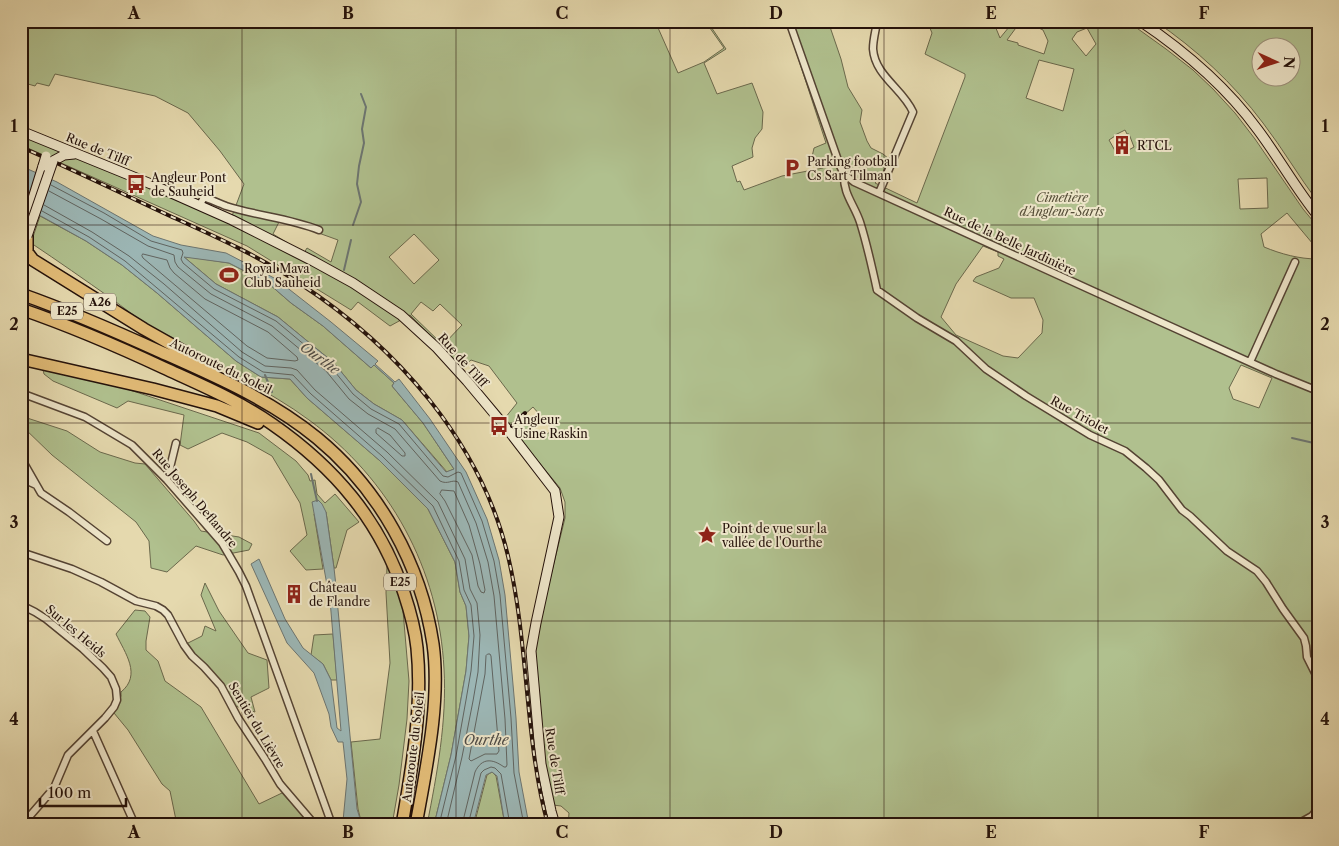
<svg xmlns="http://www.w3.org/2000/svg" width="1339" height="846" viewBox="0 0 1339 846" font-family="'Libre Caslon Text',serif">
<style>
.green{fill:#b0c08e;stroke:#6a684c;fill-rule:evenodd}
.water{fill:#9cb7b6;stroke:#6c7571;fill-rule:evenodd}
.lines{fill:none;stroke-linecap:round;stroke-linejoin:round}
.shore{stroke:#606460;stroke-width:1}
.stream{stroke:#6c7571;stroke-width:2}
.minor-casing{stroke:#544333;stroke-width:9}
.secondary-casing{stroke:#24110a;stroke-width:11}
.motorway-casing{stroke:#24110a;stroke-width:14}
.minor{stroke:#eee6ca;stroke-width:6}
.secondary{stroke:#eee6ca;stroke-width:9}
.motorway{stroke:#e2bc77;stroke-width:11}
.rail-casing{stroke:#24110a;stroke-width:4}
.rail{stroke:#eee6ca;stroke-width:2;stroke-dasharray:5.5;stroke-linecap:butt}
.secondary-bridge-casing{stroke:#24110a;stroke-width:11;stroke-linecap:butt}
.secondary-bridge{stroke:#eee6ca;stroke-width:9}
.grid{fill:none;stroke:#24110a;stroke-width:1;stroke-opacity:0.55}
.labels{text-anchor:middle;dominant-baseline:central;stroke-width:4;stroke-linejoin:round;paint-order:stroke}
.shield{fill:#eee6ca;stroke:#615144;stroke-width:1}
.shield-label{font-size:11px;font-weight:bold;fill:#24110a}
.poi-label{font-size:12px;fill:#24110a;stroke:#eee6ca;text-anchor:start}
.street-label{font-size:12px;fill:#24110a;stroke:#eee6ca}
.park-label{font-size:12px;font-style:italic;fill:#554e38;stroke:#eee6ca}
.water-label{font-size:14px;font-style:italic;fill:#4e4b46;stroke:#eee6ca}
.neatline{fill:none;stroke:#24110a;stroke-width:2}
.grid-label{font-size:16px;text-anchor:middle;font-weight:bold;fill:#24110a}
</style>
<rect width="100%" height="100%" fill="#e5d9ae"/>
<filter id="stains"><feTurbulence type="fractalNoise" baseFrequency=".004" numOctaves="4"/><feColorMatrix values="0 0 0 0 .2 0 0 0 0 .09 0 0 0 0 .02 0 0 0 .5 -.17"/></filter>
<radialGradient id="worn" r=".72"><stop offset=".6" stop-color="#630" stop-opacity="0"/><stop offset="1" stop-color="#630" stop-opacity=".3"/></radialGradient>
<path class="green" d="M21,21H655L678,73L704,62L724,48L705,21H707L726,49L704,63L717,94L752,83L763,112L762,129L755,138L752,148L753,157L732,166L737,182L740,181L744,190L782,176L823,168L828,164L815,161L812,157L814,148L826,143L786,21H798L801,27L814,21H828L841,59L848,87L862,110L860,122L867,141L871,148L883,154L889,159L880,178L875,183L917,203L965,77V74L925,54L932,33L927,21H993L1000,38L1014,21H1021L1007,40L1018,43V45L1044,54L1048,41L1043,30L1024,21H1127L1166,49L1193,70L1213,89L1235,113L1255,139L1303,209L1318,227V250L1287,213L1261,234L1264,247C1281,254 1299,259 1318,259V825H568L569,813L561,806L553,805L542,755L535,651L539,624L565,518V502L560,488L502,417L505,418L517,403L489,366L471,360L462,368L410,315L390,326L358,302L351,310L247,246L21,145V127L232,216L244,184L220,151L188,113L155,96L55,74L49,86L37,83L35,86L21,82ZM1087,28L1096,44L1086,56L1072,39L1077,32ZM1039,60L1074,69L1063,111L1026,98ZM1125,130L1127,134H1129L1134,147L1118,156L1109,140L1115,136V135ZM1267,178L1268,208L1240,209L1238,179ZM280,220L302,227L338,240L331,262L307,248L304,253L273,234ZM414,234L439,260L414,284L389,257ZM983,246L998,252V256L1004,259L999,268L976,277L973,281L1011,298H1034L1043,320L1042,333L1018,358L1003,356L956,335L941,317L956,284ZM421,302L433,311L440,304L462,325L443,345L411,314ZM1241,365L1272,378L1259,408L1233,399L1229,388ZM533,407L553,430L541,438L523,416Z
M1155,21H1318V202C1299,177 1283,149 1263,123C1233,83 1196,49 1155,21ZM1262,48H1292V78H1262Z
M40,216L86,241L122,265L157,293L236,361L261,377L290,379L307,398L379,460L428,509L455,562L460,592L466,606L469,636L466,671L451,755L434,825H427C437,774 447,721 444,669C439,569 390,479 309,420C289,405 267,393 246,380C222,367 198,352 175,339C165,334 156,330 147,324C135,317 123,307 112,299C85,280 58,261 31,243Z
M183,256L229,263L268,283L291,303L323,326L371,368L374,365L394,383L392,386L423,423L454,469L447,472L402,420L374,404L356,390L334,363L278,317L216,284Z
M43,370L121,387L259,433L296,461L308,475L310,481L315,480L317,494L325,503L335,494L359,522L347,530L336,568H334L326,512L314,514L323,569L306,570L290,551L307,535L300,503L272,456L247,442L222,433L188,449L180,445L184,415L128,401L117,408L53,381L44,374Z
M21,416L67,431L100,452L135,463L145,464L194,521L201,531L239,537L252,544L249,550L223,555L196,546L167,572L151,568L149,541L136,522L52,455L21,425Z
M387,565L402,599L409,681L407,719L399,785L392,825H362L358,809L351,742L380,739L390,663L386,593Z
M205,583L219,611L248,653L267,660L269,688L251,697L255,712L232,705L228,698L184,645L202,636L205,626L216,631L201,595Z
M135,610L145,611L150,617L146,641V650L158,661L165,681L201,707L259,804L282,793L308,821L299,825H177L170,791L162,784L128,730L114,713L121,696V692C142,675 125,653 116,634Z
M333,634L337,680H331L323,664L311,655L314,635Z
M492,772L496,776L505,825H474L487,775Z"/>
<path class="water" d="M21,166L57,182L153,236L181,245L226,253L276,279L331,322L378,361L375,364L395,382L399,379L430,419L466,472L487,519L499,560L505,595L516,718L519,772L529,825H505L497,776L492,772L486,775L473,825H434L451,755L466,671L469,636L466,606L460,592L455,562L428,509L379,460L307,398L290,379L261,377L236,361L157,293L122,265L86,241L21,205ZM184,257L229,263L268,283L291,303L323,326L371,368L374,365L394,383L392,386L423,423L454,469L446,472L402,420L374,404L356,390L334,363L278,317L216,284Z
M318,500L322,504L326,512L334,568L337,595L329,596L312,502Z
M259,559L285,619L303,648L323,664L331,680L337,728L341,731L330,600L337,599L357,809L362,825H344L343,821L347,779L343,742H338L331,727L329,714L314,673L287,643L251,564Z"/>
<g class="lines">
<path class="shore" d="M51,185L104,213L151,241L182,250L183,253L181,259L183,263L214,289L276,321L331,367L353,394L371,409L399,424L443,476L448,477L458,472L461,473L482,521L494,561L500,595L511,718L514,773L524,825
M49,191L101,219L148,246L174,255L175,262L178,267L211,294L272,326L326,371L349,399L368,414L395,429L440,481C448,485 452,479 458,482L476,523L488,562L494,596L505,719L507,765L506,767H504C493,759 482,757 475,772L462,825
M44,205L92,232L129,256L164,284L242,352L265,366L291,368L297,370L315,390L387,452L438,502L465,559L470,589L477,603L480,635L478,672L473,701L462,757L446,825
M42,211L89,237L125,261L239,357L263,372L293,375L311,394L382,456L433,506L459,561L464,590L471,605L474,636L471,671L466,700L456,756L439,825
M143,254L167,260L170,268L174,273L205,299L268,332L297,357L298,360L295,361L267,358L247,346L143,258L142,256Z
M378,428L390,435L405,453V456H402L376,433V430Z
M442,490L454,491L469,525L480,564L485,590L484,593L481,592L478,586L472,555L445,501L440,494Z
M488,654H490L491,656L499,751L497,754H485L471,761L469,759L485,674L486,656Z
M468,825L481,773L484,770L491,767L495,768L501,774L510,825"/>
<path class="stream" d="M353,225L361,202L357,184L359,166L364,143L362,129L366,107L361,94
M344,270L351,240
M265,375L272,392
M1292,438L1318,444
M311,474L317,501"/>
<g class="minor-casing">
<path id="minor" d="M789,21L840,166L844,174L854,182L1161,322L1276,374L1318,391
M877,21C876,30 873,39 873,49C875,76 903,89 913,112L879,193
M790,25L800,21
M844,174C843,194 854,204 860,222C867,244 872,267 877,290L917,318L956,341L986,369L1026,396L1090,435L1125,451L1146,468L1159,480L1182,510L1190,516L1227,551L1257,571L1266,582L1283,609L1304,638L1306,646L1307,657L1318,679
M200,205L204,197C211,200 219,203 226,206C257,216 289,218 319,230
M1250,362L1295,262
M21,393L85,417L132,445L167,480L222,543L239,572L246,586L332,825
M21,458L41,493L69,512L107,541
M21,478L36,485
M167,480L176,443
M21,552L72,569L101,582L136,601L156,606L163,610L168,615L184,645L192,656L204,667L221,686L238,718L265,759L280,784L315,825
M21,605L35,612L46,619L83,649L103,668L111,677L116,689L117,700L114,707L105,718L68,755L54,788L22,825
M93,731L135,825
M1296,825L1312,816L1318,809"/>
</g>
<g class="secondary-casing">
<path id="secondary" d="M1140,21C1186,52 1226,86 1258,130C1279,158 1296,189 1318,216
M21,131L151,184L232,220L313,261L353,283L401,315L437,348L467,381L508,430L555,491L559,517L536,623L531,651L541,764L551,811L555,825
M53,161L64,155L74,154
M21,237L43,166
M21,262L24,258L23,254L24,246"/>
</g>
<g class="motorway-casing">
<path id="motorway" d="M27,236V252L33,260L144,329L208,365L213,369
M21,294C69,311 115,331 161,352C215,376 271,400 317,438C379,489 421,564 433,644C441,701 426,769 416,825
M21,309C70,326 117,346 164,368C201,385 239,401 272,424C334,467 380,520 404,593C410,611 415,629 417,648C423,707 412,767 402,825
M21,359L153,389L217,406L258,423"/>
</g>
<use href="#minor" class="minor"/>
<use href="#secondary" class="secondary"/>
<use href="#motorway" class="motorway"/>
<g class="rail-casing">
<path id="rail" d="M21,147C71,169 121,193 170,216C214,236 259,256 299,283C396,346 481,442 508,556C529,644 524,737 548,825
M512,426L525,413"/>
</g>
<use href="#rail" class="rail"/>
<g class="secondary-bridge-casing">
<path id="secondary-bridge" d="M43,166L46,156
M27,236L53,161"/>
</g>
<use href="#secondary-bridge" class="secondary-bridge"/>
</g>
<path class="grid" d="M242,21V825M456,21V825M670,21V825M884,21V825M1098,21V825M21,225H1318M21,423H1318M21,621H1318"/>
<defs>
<g id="building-bare" transform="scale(1.5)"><path d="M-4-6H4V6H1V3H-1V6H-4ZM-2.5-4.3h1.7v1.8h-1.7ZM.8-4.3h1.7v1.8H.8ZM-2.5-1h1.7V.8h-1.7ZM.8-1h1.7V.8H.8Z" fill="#8f2418" stroke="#eee6ca" stroke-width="2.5" paint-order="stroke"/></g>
<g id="parking-bare" transform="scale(1.5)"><path d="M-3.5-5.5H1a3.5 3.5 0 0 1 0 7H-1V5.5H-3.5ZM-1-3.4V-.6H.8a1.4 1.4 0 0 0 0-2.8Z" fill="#8f2418" stroke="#eee6ca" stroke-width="2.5" paint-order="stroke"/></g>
<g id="bus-bare" transform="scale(1.5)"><path d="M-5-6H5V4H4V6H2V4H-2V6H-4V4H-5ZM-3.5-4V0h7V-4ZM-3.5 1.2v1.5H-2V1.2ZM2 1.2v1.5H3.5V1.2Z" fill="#8f2418" stroke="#eee6ca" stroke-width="2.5" paint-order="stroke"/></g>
<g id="stadium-bare" transform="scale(1.5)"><path d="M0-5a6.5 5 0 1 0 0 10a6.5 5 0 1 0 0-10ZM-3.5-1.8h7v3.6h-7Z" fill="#8f2418" stroke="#eee6ca" stroke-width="2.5" paint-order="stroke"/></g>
<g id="sight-bare" transform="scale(1.5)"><path d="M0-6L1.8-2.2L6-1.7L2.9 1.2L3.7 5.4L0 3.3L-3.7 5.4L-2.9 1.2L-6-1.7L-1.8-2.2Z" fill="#8f2418" stroke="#eee6ca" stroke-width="2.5" paint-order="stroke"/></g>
</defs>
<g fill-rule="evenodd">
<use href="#building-bare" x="1122" y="145"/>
<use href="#parking-bare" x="792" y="168"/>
<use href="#bus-bare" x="136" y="184"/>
<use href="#stadium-bare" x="229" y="275"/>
<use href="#bus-bare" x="499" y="426"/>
<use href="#sight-bare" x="707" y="535"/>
<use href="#building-bare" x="294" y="594"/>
</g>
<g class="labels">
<g class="shield">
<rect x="84" y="293.5" width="32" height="17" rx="4"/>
<rect x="51" y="302.5" width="32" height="17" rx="4"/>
<rect x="384" y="573.5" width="32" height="17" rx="4"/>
</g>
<g class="shield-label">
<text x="100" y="302">A26</text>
<text x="67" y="311">E25</text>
<text x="400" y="582">E25</text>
</g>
<g class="poi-label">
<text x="1137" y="145">RTCL</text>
<text x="807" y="161">Parking football<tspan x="807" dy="14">Cs Sart Tilman</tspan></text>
<text x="151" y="177">Angleur Pont<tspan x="151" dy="14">de Sauheid</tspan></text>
<text x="244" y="268">Royal Mava<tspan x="244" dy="14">Club Sauheid</tspan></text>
<text x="514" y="419">Angleur<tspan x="514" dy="14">Usine Raskin</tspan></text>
<text x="722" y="528">Point de vue sur la<tspan x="722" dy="14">vallée de l'Ourthe</tspan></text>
<text x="309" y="587">Château<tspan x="309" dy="14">de Flandre</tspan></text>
</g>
<g class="street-label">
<text transform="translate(98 149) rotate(22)">Rue de Tilff</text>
<text transform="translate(1010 241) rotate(25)">Rue de la Belle Jardinière</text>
<text transform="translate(463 360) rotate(48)">Rue de Tilff</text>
<text transform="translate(221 366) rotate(26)">Autoroute du Soleil</text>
<text transform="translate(1080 415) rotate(29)">Rue Triolet</text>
<text transform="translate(195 498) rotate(50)">Rue Joseph Deflandre</text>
<text transform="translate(76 631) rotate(40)">Sur les Heids</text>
<text transform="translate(257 725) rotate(59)">Sentier du Lièvre</text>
<text transform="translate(413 747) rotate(-83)">Autoroute du Soleil</text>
<text transform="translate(555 761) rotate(81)">Rue de Tilff</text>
</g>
<g class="park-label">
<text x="1062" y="197">Cimetière<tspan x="1062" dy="14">d'Angleur-Sarts</tspan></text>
</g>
<g class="water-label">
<text transform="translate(320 358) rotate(36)">Ourthe</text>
<text x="486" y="740">Ourthe</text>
</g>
</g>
<rect width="1339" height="846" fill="none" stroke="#e5d9ae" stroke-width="55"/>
<g transform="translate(1276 62) rotate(93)"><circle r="24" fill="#eee6ca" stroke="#9d917d"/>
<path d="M0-4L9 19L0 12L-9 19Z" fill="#8f2418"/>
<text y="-8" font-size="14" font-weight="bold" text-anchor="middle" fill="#24110a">N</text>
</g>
<path d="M40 798v8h86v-8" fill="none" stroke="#24110a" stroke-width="2.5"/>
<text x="48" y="798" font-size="15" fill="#24110a" stroke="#eee6ca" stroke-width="4" paint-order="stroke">100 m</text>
<rect x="28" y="28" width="1284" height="790" class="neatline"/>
<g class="grid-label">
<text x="134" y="19">A</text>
<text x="348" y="19">B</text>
<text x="562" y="19">C</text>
<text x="776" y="19">D</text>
<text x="991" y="19">E</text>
<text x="1204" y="19">F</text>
<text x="14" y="132">1</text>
<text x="1325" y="132">1</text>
<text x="14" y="330">2</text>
<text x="1325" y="330">2</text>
<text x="14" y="528">3</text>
<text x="1325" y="528">3</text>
<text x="14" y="725">4</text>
<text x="1325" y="725">4</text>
<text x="134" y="838">A</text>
<text x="348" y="838">B</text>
<text x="562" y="838">C</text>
<text x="776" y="838">D</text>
<text x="991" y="838">E</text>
<text x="1204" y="838">F</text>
</g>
<rect width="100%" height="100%" filter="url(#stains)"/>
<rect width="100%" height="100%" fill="url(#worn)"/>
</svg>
